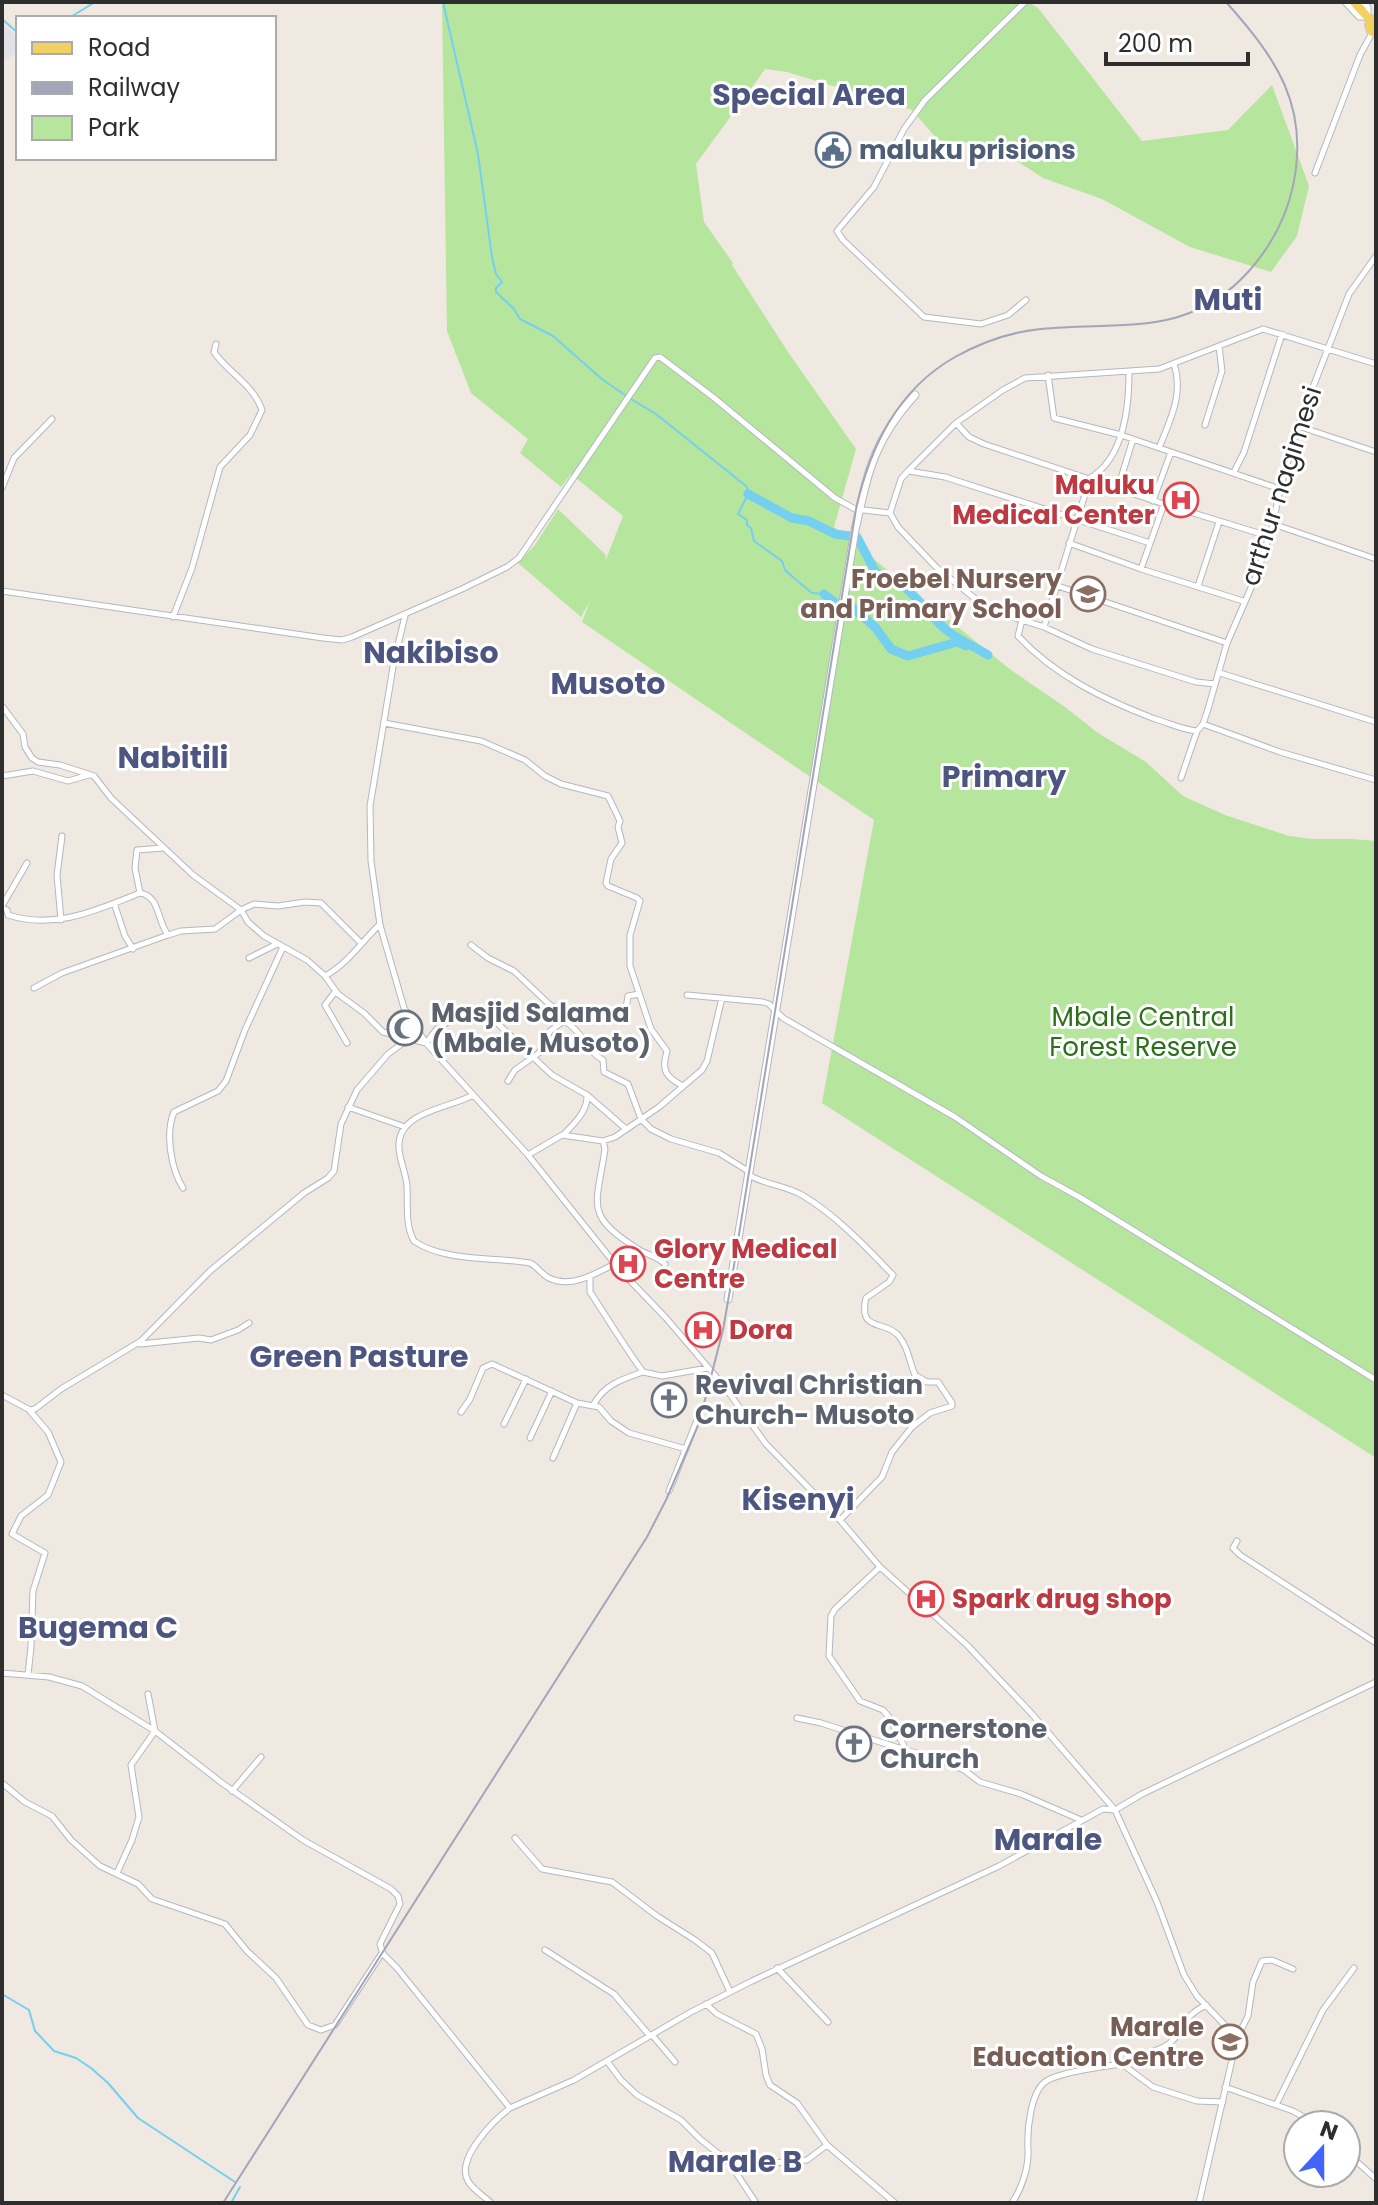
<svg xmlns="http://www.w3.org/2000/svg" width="1378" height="2205" viewBox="0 0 1378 2205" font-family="Poppins,sans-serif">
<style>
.industrial{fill:#e3e1e8}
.green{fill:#b6e59e}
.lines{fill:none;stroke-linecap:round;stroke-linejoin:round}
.stream{stroke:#75cff0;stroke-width:2}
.river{stroke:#75cff0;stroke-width:9}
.minor-casing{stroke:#b4b7c1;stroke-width:7}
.secondary-casing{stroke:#b4b7c1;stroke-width:9}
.primary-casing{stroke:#c9c9c9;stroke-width:10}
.minor{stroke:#fff;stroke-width:5}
.secondary{stroke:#fff;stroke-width:7}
.primary{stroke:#f2d163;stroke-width:8}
.rail{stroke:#a3a6b8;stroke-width:2}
.labels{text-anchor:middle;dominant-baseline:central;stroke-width:6;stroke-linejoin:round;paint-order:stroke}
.service-label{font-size:26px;font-weight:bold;fill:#4e5e75;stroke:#fff;text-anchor:start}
.health-label{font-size:26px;font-weight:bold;fill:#be3a42;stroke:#fff;text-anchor:start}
.street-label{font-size:26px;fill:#2e2e2e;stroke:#fff}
.education-label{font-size:26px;font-weight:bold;fill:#785e54;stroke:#fff;text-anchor:end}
.worship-label{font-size:26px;font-weight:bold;fill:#5b616d;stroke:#fff;text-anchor:start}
.park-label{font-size:26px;fill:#2c6e1b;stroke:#fff}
.quarter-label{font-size:30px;font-weight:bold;fill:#4d5680;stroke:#fff}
</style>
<rect width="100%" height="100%" fill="#efe9e1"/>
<path class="industrial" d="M2,23L18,37V52L2,62Z"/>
<path class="green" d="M442,2H1028L1038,8L1142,141L1228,130L1272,85L1309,186L1297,236L1271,272L1190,247L1102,199L1043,178L993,145L938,140L912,110L787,72L765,69L696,164L704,222L733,263L732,265L788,352L856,449L834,527L1011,670L1065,707L1098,733L1146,762L1183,796L1225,815L1289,836L1312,839H1352L1376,841V1458L822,1103L874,820L582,622L590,601L581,617L518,563L535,545L558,509L606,555L605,562L623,516L571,474L561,487L520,453L528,439L471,393L447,331Z"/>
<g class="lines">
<path class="stream" d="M443,2L478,154L492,257L496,274L502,282L496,288V292L514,309L520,319L553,336L603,380L625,395
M69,18L95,2
M2,19L18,33
M631,399L656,414L746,486L749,492L738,514L747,520V525L751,528L754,541L782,561L785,570L794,578L812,593L824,594
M2,1994L29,2010L35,2031L54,2051L76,2058L91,2068L108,2083L138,2118L235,2182
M231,2203L240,2187"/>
<path class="river" d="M748,494L792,518L809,521L835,534L857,537L876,573C906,578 923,609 944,628C956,639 974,646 988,655
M824,594L838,605L851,606L875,627L891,649L908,656L957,642L966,646"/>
<g class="minor-casing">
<path id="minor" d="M1025,2L925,100L904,129L874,187L837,231L843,240L924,317L981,324L1008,315L1026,300
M1345,2L1359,17H1368V7L1363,2
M1315,173L1360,55L1372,33
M1048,375L1054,418L1121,435L1280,489
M956,423L969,437L984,444L1164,504L1268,536
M1205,425L1222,371L1219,346
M1298,426L1376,452
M1159,448C1170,420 1184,394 1174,364
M909,471L945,477L1150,543
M1234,472L1244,452L1282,334
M2,488L14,458L52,419
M1118,488L1133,439
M1153,501L1171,452
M1273,524L1376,559
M1069,543L1141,569L1243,601
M1141,569L1164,504
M1055,585L1227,643
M1198,586L1219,522
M2,591L323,638L342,640L352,637L462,589L507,567L519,558L655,358L660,357L713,397L835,498L855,509L890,513
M405,616L394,661L370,806L371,861L380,925L404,1008L426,1043L528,1155L619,1269L666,1318L724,1386L766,1444L840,1520L880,1567L967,1645L1032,1714L1115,1810L1157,1902L1184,1975L1197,1996L1237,2038L1199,2203
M173,617L192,568L220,467L250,435L262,410C253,384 228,373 214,352L216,344
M1022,620L1018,636C1055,676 1105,700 1155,719C1169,723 1183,730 1197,731
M1044,627L1090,478C1124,458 1129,409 1129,372
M1220,673L1376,722
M1215,684L1196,682L1092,649L1044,627L996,612L978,601L936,567L898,527L890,513L901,479L908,471L956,423L1003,390L1025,378L1159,369L1263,329L1376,364
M2,706L23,734L25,747L32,758L38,762L60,765L94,776L111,798L193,875L241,910L248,922L264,936L307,960L325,976L338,994L364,1013L383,1032L426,1043L436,1030L455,1017L472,1015L496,1022L552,1075L587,1095L626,1129
M384,723L481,741L525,760L545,776L561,784L608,796L620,821L618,827L622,843L611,859L606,883L608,886L637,898L640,901L630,935V966L651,1029L667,1051C661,1071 666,1077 683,1086
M1203,724L1280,752L1376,780
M2,776L33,771L68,781L89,775
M1181,778L1197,731L1203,724L1208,709L1227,643L1257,574L1273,524L1280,489L1298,426L1349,294L1376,256
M140,893C160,896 157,921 168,935L181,931L215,929L241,910L254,904L278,906L305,902L321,903L361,943
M114,903L125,936L133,949
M2,906L27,863
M2,908L7,910L8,915C55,930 97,910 140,893L135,868L137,850L163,848
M61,920L57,875L62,836
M471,945L488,958L514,971L549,1004L565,1014L585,1017H614L626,1008L628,996L639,994
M249,958L277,944
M325,976C347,964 361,943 379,925
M34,988L62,973L168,935
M335,992L325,1005L347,1043
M687,995L763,1002L769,1004L783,1018L955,1117L1041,1176L1081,1198L1376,1380
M565,1014L566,1022C583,1032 586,1051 603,1060L604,1072L628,1084L641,1119L651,1129L671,1139L719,1153L748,1171
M508,1081L515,1070L539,1053L550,1031L565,1020
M473,1095C451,1108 400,1111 399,1144C398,1158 406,1172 407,1186C408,1205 405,1225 414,1241C444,1262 496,1257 530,1263C538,1267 541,1274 549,1278C571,1289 597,1273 616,1263
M348,1107L405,1127
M563,1135C574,1124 588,1111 587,1095
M603,1141L605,1149C597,1205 583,1215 638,1249C647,1255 657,1256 665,1264
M528,1155L562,1135L603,1141L615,1137L659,1107L702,1070L707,1061L722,998
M749,1175C765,1185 785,1185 802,1195C836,1215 866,1247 893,1275L889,1282L866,1298C858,1332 884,1320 898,1335C908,1347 909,1360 915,1375L927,1382H938L952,1403V1406L930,1413L912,1427L892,1452L882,1477L840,1520
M183,1188C171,1169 165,1133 174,1112L218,1091L226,1081L245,1030L283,947
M590,1276V1292C608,1319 624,1346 643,1372L662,1376L708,1368
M140,1344L199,1338L211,1340L238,1330L249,1323
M2,1395L30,1410L35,1409L61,1389L141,1341L210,1271L304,1193L328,1178L334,1171L341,1124L357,1090L388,1054L407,1040
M594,1404C605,1384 623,1379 643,1372
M461,1412L470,1399L483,1368L492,1364L577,1403L599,1407L611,1421L629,1433L686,1449
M504,1424L526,1379
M530,1438L552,1391
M553,1458L577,1403
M669,1491L701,1410
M1237,1541L1233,1548L1240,1555L1376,1643
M880,1567L835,1609L831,1616L829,1656L860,1701L883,1710L889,1717L906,1750L938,1759L964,1770L980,1782L1021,1794L1081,1820
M2,1673L49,1677L82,1686L155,1731L222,1783L303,1840L391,1889L398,1896L400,1904L380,1944L383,1954L397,1968L510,2108L574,2080L691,2012L752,1981L999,1866L1103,1809L1115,1810L1142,1794L1376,1682
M28,1675L31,1647L33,1591L45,1553L12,1534L21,1516L48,1495L61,1462L48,1432L30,1411
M797,1718L821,1723L905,1750
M2,1783L25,1802L52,1816L71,1840L100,1866L138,1884L152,1899L225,1924L247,1951L276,1978L308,2025L321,2030L335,2025L382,1953
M232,1791L261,1757
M515,1838L542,1869L612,1882L657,1916L695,1940L712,1953L730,1992
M117,1873L132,1840L139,1817L131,1765L155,1731L148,1694
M545,1950L614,1994L650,2036
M777,1968L828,2022
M706,2004L717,2014L756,2034L762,2049L766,2075L770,2085L797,2103L827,2145L895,2203
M652,2035L675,2062
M1237,2038L1248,2016L1253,1982L1262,1961L1272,1960L1293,1969
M607,2061L621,2080L637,2095L681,2120L700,2139L729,2162L756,2203
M1122,2064C1136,2052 1156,2055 1170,2043C1187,2028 1180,2018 1206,2005
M1225,2087L1293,2111L1318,2125
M1276,2105L1323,2010L1354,1968
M1346,2152L1376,2179
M761,2164L807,2160L827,2145
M491,2203C484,2196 473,2190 468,2181C455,2159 494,2120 510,2108
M1012,2203C1022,2188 1029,2167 1028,2149C1027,2132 1030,2089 1048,2080C1063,2072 1105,2066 1122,2064L1153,2087L1197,2101L1223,2102"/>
</g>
<g class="secondary-casing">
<path id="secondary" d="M728,1299L855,530C868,472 873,441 915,395"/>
</g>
<g class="primary-casing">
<path id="primary" d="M1354,2L1371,21
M1376,18L1369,25L1371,31L1376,34"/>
</g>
<use href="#minor" class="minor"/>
<use href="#secondary" class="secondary"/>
<use href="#primary" class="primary"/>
<path class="rail" d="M223,2203L647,1537L666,1500L699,1423L723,1330L731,1284L856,509C870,447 897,390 955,357C982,342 1010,332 1041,329C1121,321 1188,339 1249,271C1271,246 1286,219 1293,186C1310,106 1276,58 1226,2"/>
</g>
<defs>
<g id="civic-ring" transform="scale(1.8)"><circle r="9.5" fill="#fff" stroke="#5c6f8a" stroke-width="1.5"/><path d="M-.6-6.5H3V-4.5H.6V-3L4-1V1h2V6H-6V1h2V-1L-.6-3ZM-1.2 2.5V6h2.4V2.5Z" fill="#5c6f8a"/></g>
<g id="hospital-ring" transform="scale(1.8)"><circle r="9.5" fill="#fff" stroke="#e0444e" stroke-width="1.5"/><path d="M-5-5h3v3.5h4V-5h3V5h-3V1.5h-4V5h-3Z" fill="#e0444e"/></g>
<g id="school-ring" transform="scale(1.8)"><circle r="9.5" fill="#fff" stroke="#8d6e63" stroke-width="1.5"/><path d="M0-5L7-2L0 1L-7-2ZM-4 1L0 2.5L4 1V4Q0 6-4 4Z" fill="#8d6e63"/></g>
<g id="mosque-ring" transform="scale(1.8)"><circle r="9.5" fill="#fff" stroke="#6b7280" stroke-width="1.5"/><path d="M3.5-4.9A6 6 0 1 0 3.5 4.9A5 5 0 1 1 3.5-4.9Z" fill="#6b7280"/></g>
<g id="church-ring" transform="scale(1.8)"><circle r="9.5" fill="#fff" stroke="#6b7280" stroke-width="1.5"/><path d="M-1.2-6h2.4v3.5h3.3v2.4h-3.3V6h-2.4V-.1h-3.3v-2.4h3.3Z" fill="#6b7280"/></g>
</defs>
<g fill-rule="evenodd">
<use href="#civic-ring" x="833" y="150"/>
<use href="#hospital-ring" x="1181" y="500"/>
<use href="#school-ring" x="1088" y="594"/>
<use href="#mosque-ring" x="405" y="1028"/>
<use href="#hospital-ring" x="628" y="1264"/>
<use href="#hospital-ring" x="703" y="1330"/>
<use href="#church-ring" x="669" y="1400"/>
<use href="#hospital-ring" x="926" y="1599"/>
<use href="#church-ring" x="854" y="1744"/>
<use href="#school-ring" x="1230" y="2042"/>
</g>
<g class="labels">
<g class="service-label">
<text x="859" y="150">maluku prisions</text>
</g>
<g class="health-label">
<text x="1155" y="485" text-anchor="end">Maluku<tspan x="1155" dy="30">Medical Center</tspan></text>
<text x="654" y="1249">Glory Medical<tspan x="654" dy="30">Centre</tspan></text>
<text x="729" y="1330">Dora</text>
<text x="952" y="1599">Spark drug shop</text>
</g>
<g class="street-label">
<text transform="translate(1281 486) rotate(-72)">arthur nagimesi</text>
</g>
<g class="education-label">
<text x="1062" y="579">Froebel Nursery<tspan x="1062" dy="30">and Primary School</tspan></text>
<text x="1204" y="2027">Marale<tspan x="1204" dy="30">Education Centre</tspan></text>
</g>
<g class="worship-label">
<text x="431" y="1013">Masjid Salama<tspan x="431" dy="30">(Mbale, Musoto)</tspan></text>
<text x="695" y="1385">Revival Christian<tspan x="695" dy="30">Church- Musoto</tspan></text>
<text x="880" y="1729">Cornerstone<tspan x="880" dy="30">Church</tspan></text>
</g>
<g class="park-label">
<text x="1143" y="1017">Mbale Central<tspan x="1143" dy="30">Forest Reserve</tspan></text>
</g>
<g class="quarter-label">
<text x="809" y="94">Special Area</text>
<text x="1228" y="299">Muti</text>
<text x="431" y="652">Nakibiso</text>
<text x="608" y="683">Musoto</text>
<text x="173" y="757">Nabitili</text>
<text x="1004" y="776">Primary</text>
<text x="359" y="1356">Green Pasture</text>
<text x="798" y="1499">Kisenyi</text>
<text x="98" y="1627">Bugema C</text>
<text x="1048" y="1839">Marale</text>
<text x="735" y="2161">Marale B</text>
</g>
</g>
<rect width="1378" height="2205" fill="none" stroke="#2e2e2e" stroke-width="8"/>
<rect x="16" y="16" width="260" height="144" fill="#ffffff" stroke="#ababab" stroke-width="2"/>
<rect x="32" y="42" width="40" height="12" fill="#f2d163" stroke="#ababab" stroke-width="2"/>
<text x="88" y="56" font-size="24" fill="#2e2e2e">Road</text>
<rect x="32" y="82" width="40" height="12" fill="#a3a6b8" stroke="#ababab" stroke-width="2"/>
<text x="88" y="96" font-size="24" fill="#2e2e2e">Railway</text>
<rect x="32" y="116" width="40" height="24" fill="#b6e59e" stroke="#ababab" stroke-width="2"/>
<text x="88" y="136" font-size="24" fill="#2e2e2e">Park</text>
<g transform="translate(1322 2149) rotate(21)"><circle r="38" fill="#ffffff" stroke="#ababab" stroke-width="2"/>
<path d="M0-6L14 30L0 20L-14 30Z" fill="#4264fb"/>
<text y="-12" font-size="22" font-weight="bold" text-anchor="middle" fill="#2e2e2e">N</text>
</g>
<path d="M1106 52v12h142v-12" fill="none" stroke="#2e2e2e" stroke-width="4"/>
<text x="1118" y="52" font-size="24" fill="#2e2e2e" stroke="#ffffff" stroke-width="6" paint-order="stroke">200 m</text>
</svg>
